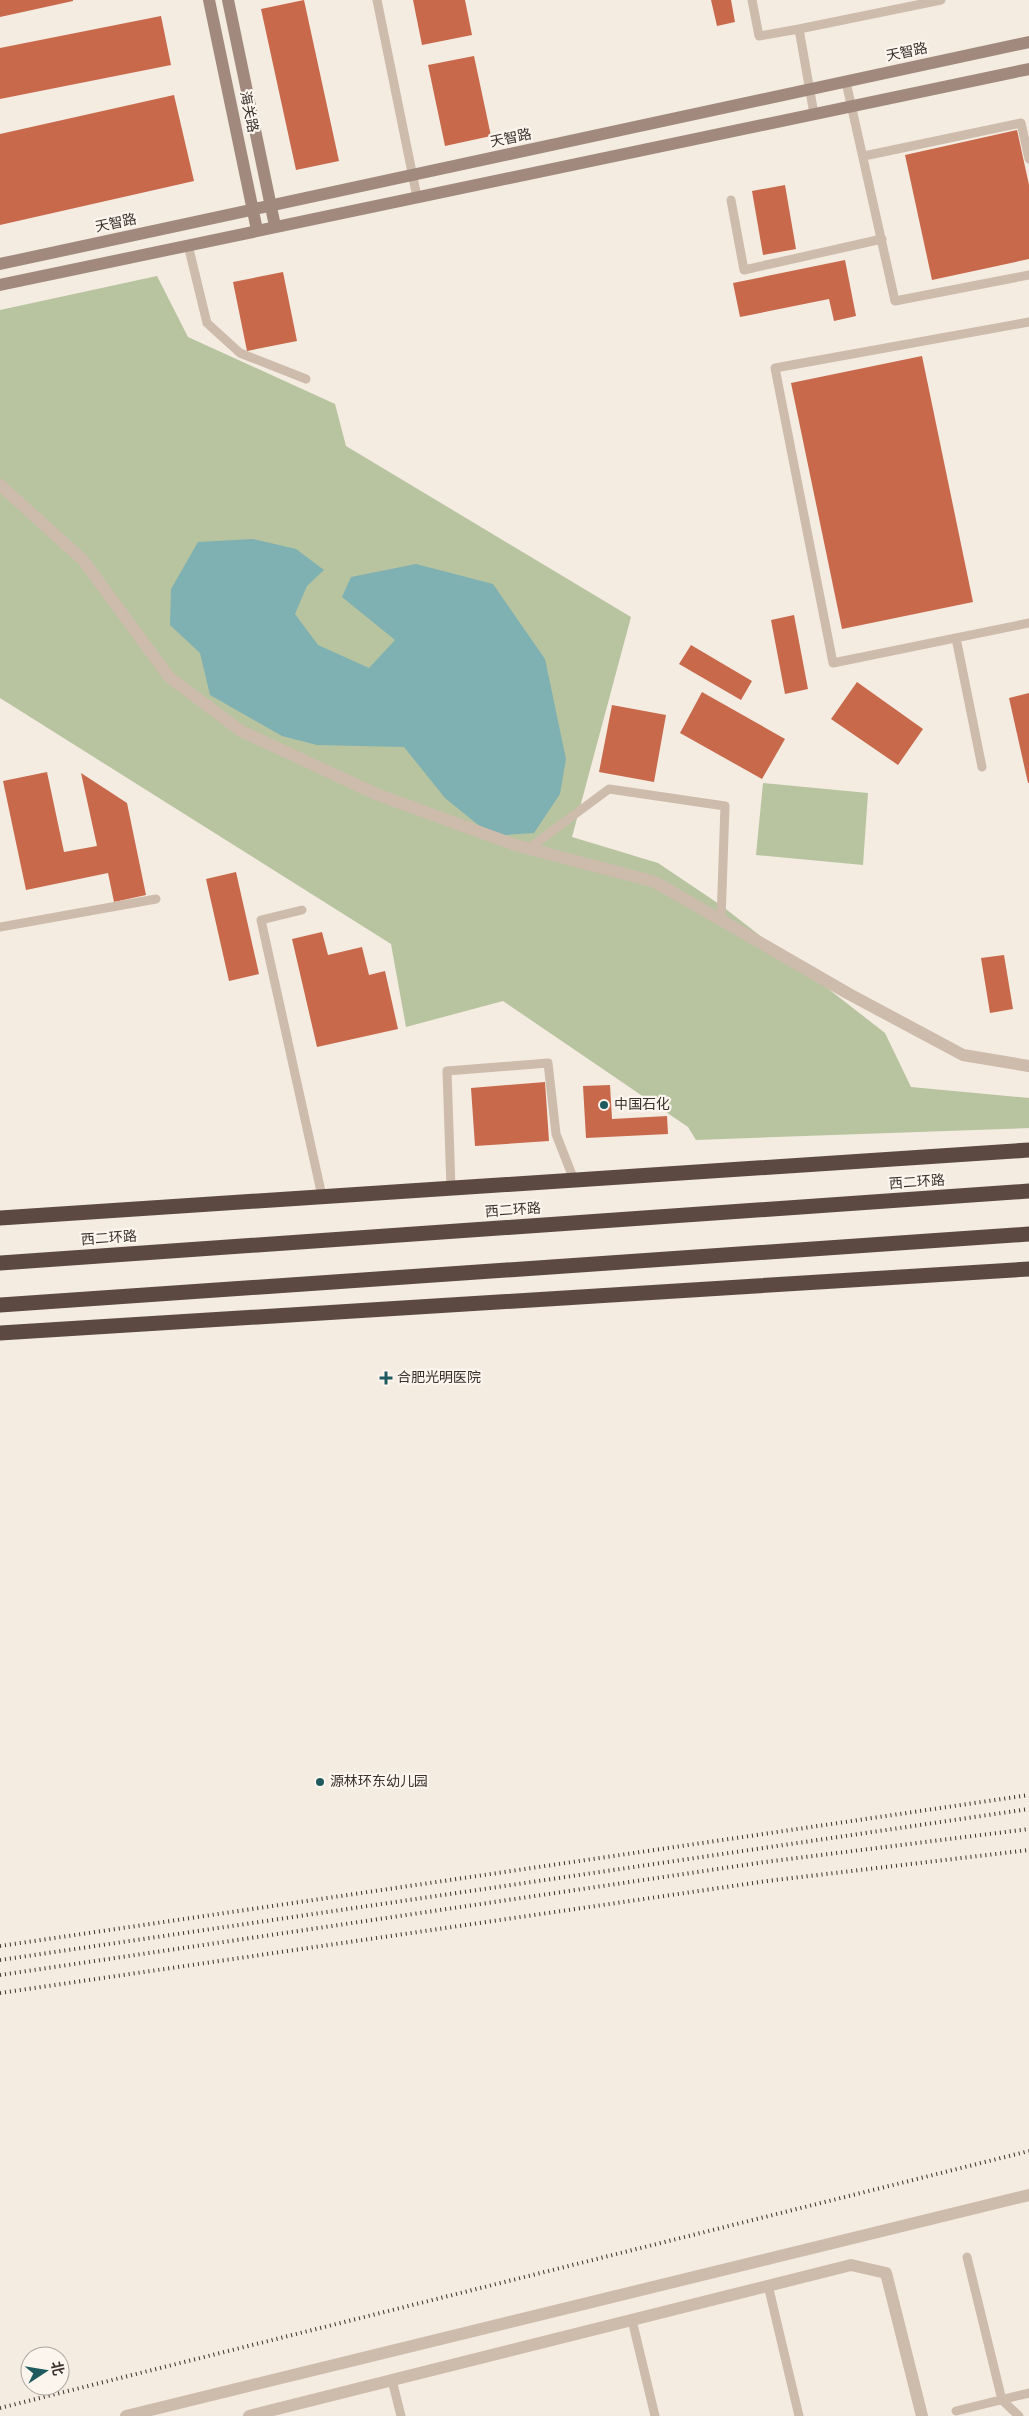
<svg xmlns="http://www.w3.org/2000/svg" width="1029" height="2416" viewBox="0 0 1029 2416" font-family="Overpass,'Noto Sans SC',sans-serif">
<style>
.green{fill:#b8c4a0}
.water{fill:#7fb0b2}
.building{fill:#c8694b}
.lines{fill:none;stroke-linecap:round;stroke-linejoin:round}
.lane{stroke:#cdbbac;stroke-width:9}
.street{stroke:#cdbbac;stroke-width:12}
.secondary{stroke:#a18a7d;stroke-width:12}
.highway{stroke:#5c4a42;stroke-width:15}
.rail{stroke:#3b302b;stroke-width:4;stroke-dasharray:1 4;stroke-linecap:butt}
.poi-dot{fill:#1f5a5e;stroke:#fbf5ee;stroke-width:2}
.labels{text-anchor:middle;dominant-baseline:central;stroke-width:4.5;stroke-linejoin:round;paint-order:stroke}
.street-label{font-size:14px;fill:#3b302b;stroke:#fbf5ee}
.poi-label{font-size:14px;fill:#3b302b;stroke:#fbf5ee;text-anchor:start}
</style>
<rect width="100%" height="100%" fill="#f4ebe1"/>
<path class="green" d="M157,276L188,337L335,404L346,446L631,617L572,837L658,863L722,906L885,1033L911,1087L1029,1098V1128L696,1140L688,1127L503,1001L406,1027L391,944L0,698V310Z
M763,783L868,793L863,865L756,855Z"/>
<path class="water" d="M253,539L296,549L324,570L307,586L295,614L318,645L369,668L395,640L342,597L351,577L416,564L493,584L545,659L566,759L560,794L534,833L492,836L445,798L404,747L317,745L282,736L210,695L200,653L170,625L171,589L198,542Z"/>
<path class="building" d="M0,0H73V1L0,17Z
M304,0L339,161L296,170L261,9Z
M413,0H465L472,35L422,45Z
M711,0H731L735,22L717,26Z
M161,16L171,65L0,99V48Z
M474,56L491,136L445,146L428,65Z
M174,95L194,181L0,225V134Z
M1017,130L1029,185V259L932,280L905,155Z
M785,185L796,249L763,255L752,191Z
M845,260L856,316L834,321L829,299L740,317L733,283Z
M283,272L297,341L247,351L233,282Z
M922,356L973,602L842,629L791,383Z
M794,615L808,689L785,694L771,620Z
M691,645L752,681L741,700L679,664Z
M857,682L923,729L898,765L831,719Z
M702,692L785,739L762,779L680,733Z
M1029,693V783H1028L1009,698Z
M612,705L666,715L654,782L599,772Z
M47,772L64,852L97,846L81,773L127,803L146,895L114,902L108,873L26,890L3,781Z
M236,872L259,974L229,981L206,879Z
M322,932L328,955L362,947L369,975L385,971L398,1029L317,1047L292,939Z
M1004,955L1013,1009L990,1013L981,958Z
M545,1082L549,1141L475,1146L471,1088Z
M610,1085L612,1119L667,1116L668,1134L586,1138L583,1086Z"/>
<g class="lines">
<path class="lane" d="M377,0L417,197
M752,0L759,36L799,29L814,114
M799,29L941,0
M846,82L895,301L1029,275
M864,156L1021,123L1029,159
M731,200L744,270L882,239
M188,245L207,323L240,353L306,379
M1029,322L775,368L833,663L1029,623
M956,638L982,767
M528,849L609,789L725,806L721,920
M302,910L261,920L322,1196
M0,927L156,899
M451,1188L447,1071L548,1063L556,1134L574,1180
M967,2257L1002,2400L1019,2416
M768,2285L799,2416
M632,2320L655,2416
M392,2380L401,2416
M956,2411L1029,2393"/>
<path class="street" d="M0,485L83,560L169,677L241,731L376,794L515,845L655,882L849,994L963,1055L1029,1066
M126,2416L1029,2195
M249,2416L851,2265L886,2273L922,2416"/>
<path class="secondary" d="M209,0L257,230
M228,0L275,226
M0,264L1029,42
M0,285L1029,69"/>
<path class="highway" d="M0,1218L1029,1150
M0,1263L1029,1191
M0,1305L1029,1234
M0,1333L1029,1269"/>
<path class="rail" d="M0,1946L1029,1795
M0,1960L1029,1809
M0,1975L765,1862L1029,1829
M0,1993L767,1881L1029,1850
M0,2408L1029,2151"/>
</g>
<g class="poi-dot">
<circle cx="604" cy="1105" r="5"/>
<path d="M383.5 1370.5h5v5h5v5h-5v5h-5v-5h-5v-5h5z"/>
<circle cx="320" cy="1782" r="5"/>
</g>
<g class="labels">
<g class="street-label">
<text transform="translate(907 53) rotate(-12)">天智路</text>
<text transform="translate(248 112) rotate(78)">海关路</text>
<text transform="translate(511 139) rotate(-12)">天智路</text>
<text transform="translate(116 224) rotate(-12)">天智路</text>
<text transform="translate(917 1183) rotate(-4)">西二环路</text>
<text transform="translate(513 1211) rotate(-4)">西二环路</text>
<text transform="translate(109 1239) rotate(-4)">西二环路</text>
</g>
<g class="poi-label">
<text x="614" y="1105">中国石化</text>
<text x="397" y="1378">合肥光明医院</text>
<text x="330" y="1782">源林环东幼儿园</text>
</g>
</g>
<g transform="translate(45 2371) rotate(78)"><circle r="24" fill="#fbf5ee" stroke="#aea6a0"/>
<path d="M0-4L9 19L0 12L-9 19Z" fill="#1f5a5e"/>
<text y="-8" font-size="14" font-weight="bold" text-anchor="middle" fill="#3b302b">北</text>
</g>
</svg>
